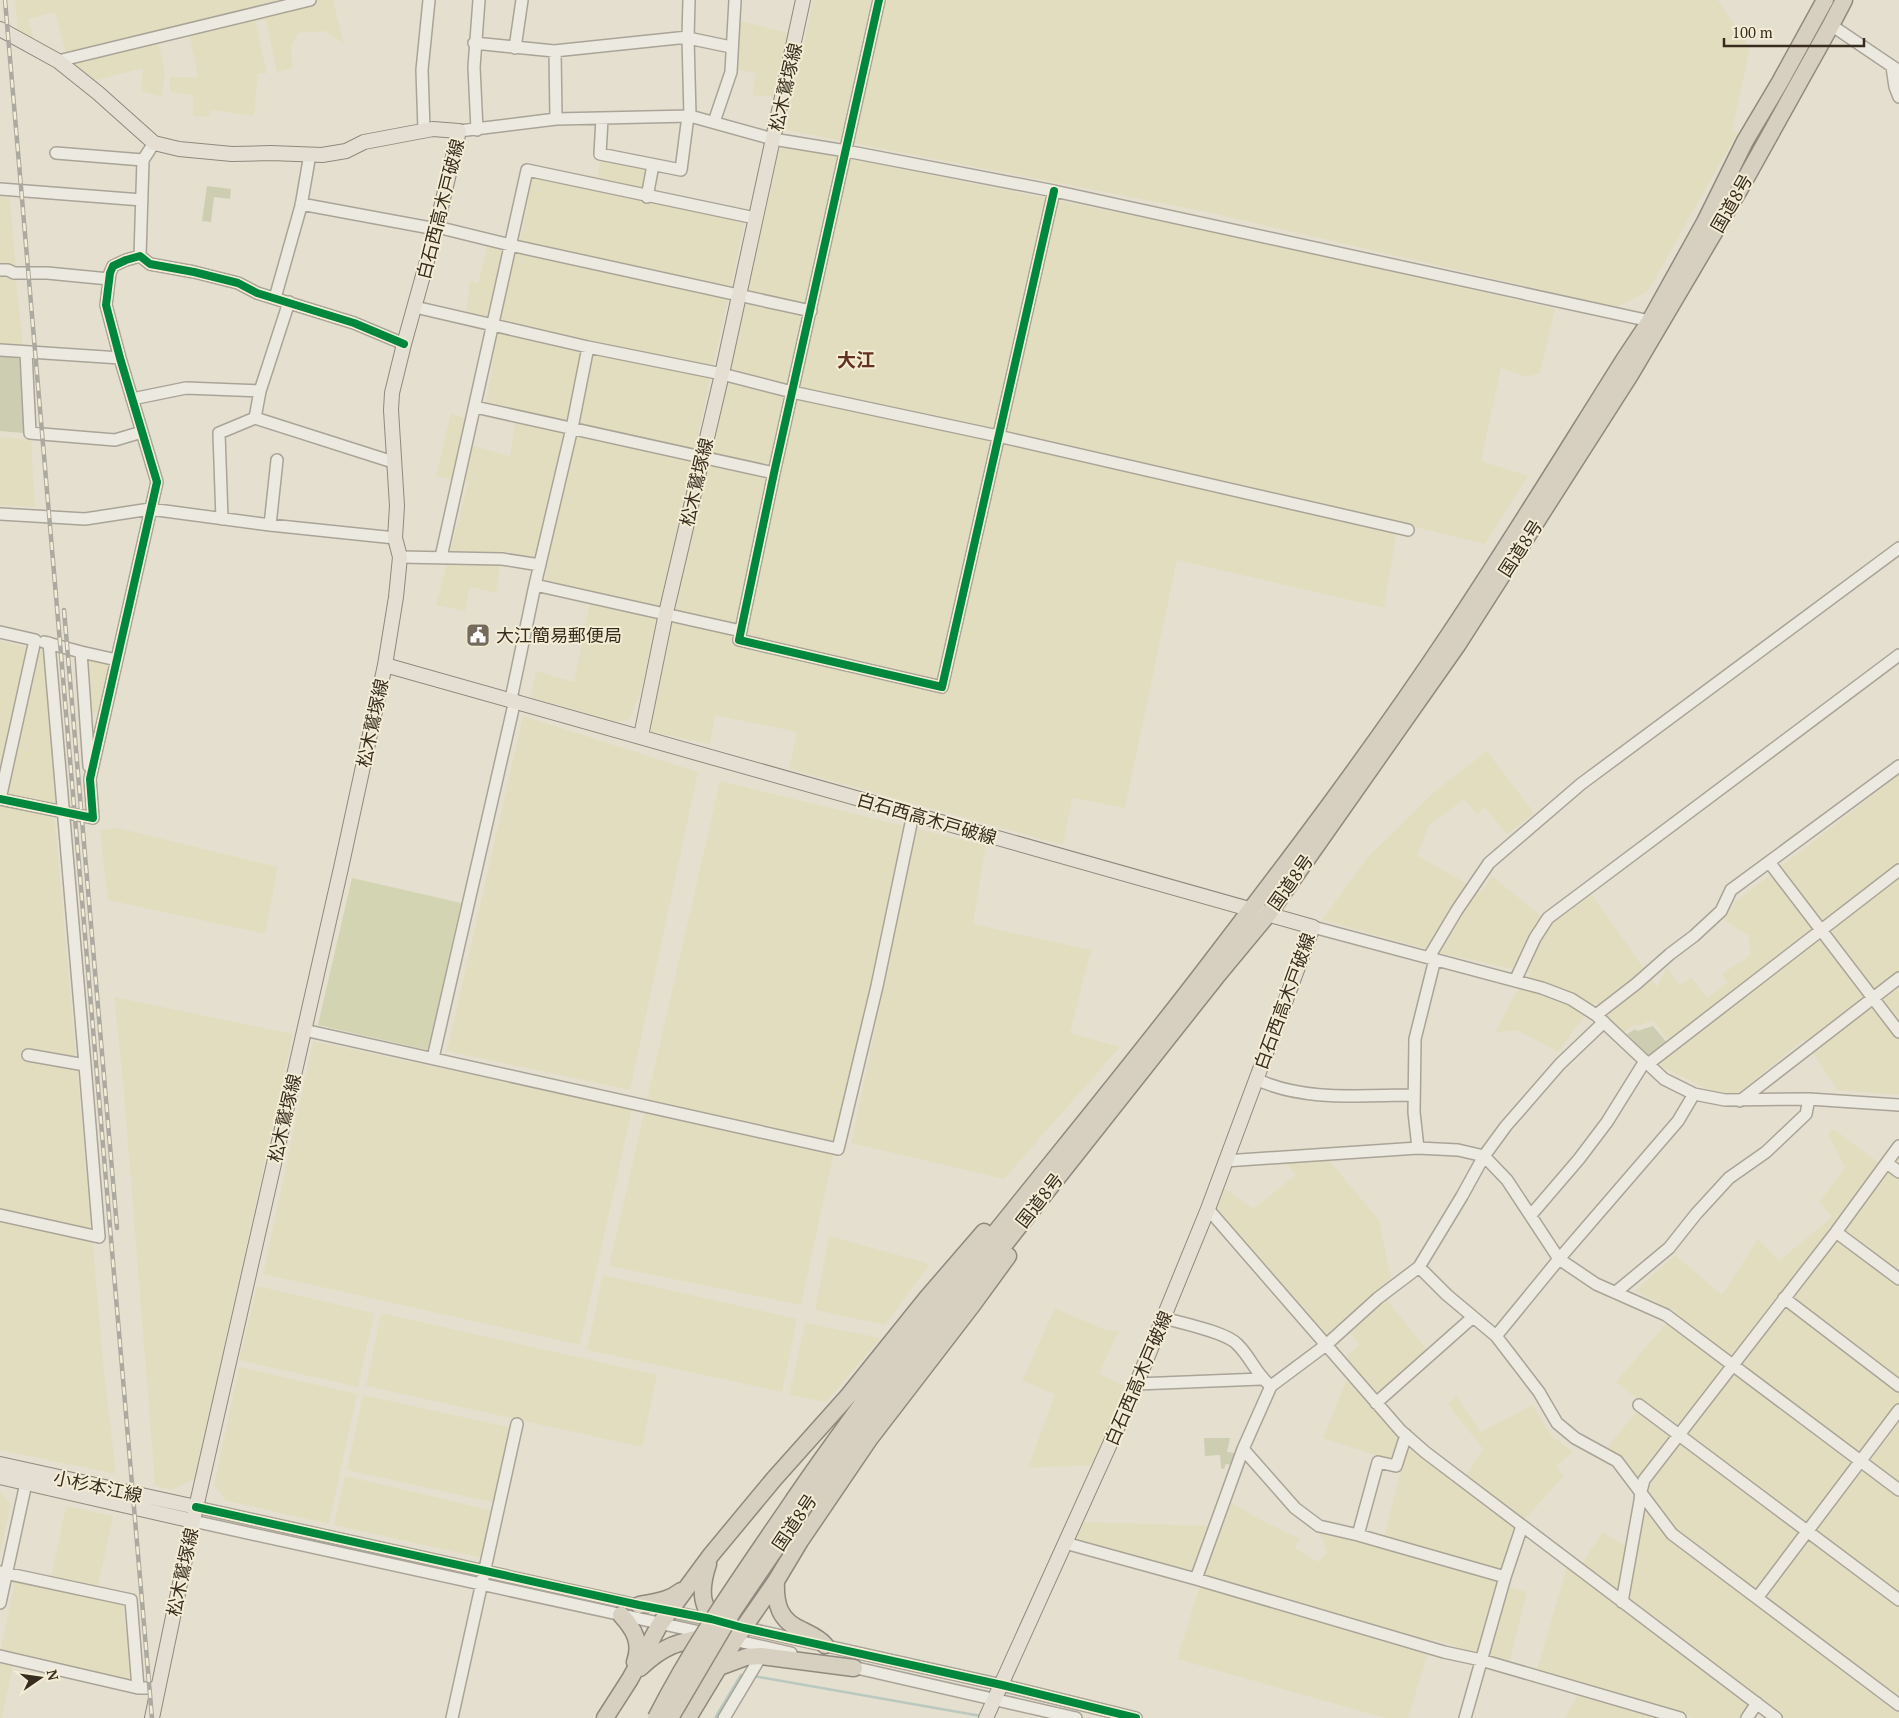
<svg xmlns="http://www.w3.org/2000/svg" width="1899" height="1718" viewBox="0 0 1899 1718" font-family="'PT Serif','Noto Sans JP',serif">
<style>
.farmland{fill:#e3ddc0}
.green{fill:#d2d4b2}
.cemetery{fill:#cdceb1}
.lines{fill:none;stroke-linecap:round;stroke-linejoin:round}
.stream{stroke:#b9c9c0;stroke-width:2.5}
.minor-casing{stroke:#a9a497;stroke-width:14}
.major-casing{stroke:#8f897e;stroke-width:16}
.highway-casing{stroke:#8f897e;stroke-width:19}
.minor{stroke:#ece9e0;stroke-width:11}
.major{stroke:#e4dfd2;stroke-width:14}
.highway{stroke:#d7cfc0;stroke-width:16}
.rail-casing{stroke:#aca9a0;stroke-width:4.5}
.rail{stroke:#f4edd5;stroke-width:2.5;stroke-dasharray:8;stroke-linecap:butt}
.highway-bridge-casing{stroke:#8f897e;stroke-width:19;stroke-linecap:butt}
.highway-bridge{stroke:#d7cfc0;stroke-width:16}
.cycleway-casing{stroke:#f4edd5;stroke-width:11}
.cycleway{stroke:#00873e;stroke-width:8}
.labels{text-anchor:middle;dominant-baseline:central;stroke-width:4;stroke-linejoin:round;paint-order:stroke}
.street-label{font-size:18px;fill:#382c1f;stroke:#f4edd5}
.poi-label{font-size:18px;fill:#382c1f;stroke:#f4edd5;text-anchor:start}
.neighbourhood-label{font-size:19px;font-weight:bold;fill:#633120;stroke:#f4edd5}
</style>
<rect width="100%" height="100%" fill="#e4dfcf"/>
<path class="farmland" d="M15,0H337L333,1L344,44L325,31L298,33L291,47L293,68L277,72L266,20L255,21L267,73L258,74L254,116L211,110L208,117L193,116V95L170,92V77H198L189,33L158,42L165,71L162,97L141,91L143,68L94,81L69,64L55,12L28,19L34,40L18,31Z
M813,0H1718L1750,48L1732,131L1738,132L1648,291L1617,307L1212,213L786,130Z
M737,20L789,33L774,97L753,95L755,73L732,69Z
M786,146L1279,245L1555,309L1540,373L1527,377L1501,368L1481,461L1528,476L1485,544L1398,523L1384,608L1177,560L1125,808L1072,798L1063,845L789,769L797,732L715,715L710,744L651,732V717L779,150Z
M600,156L649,166L644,201L745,222L643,685L630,719L616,722L530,697L536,671L574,682L592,593L545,582L548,559L502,551L496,593L470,587L465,611L436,605L468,483L436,476L451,413L467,419L462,443L510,456L517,409L486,402L500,318L466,313L470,281L478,284L488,243L517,252L526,212L531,179L537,176L587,188L588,175L598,177Z
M0,196L10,198L16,270L0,268Z
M0,276L11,277L16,280L23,346L0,344Z
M0,437L31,440L35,507L0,505Z
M0,641L44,651L57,807L0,794Z
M90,659L110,663L98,713L89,712L85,662Z
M523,716L698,772L630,1090L447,1051Z
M1487,751L1534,813L1507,834L1484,807L1478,815L1464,799L1429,825L1417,855L1481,892L1492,876L1551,924L1592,895L1657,987L1667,967L1679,985L1692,978L1707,998L1727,983L1722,974L1751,955L1748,935L1724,920L1734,903L1899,775V1095L1837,1090L1804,1039L1738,1094L1710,1090L1660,1066L1673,1047L1653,1020L1638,1026L1634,1024L1624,1033L1595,1002L1558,1052L1516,1030L1495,1033L1514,996L1531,973L1448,955L1322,920L1367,858L1433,793Z
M720,781L904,826L801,1305L609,1266Z
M0,803L53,815L55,821L104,1371L116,1474L0,1450Z
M118,828L278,867L265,934L108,900L100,830Z
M917,829L986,845L973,924L1091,950L1070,1033L1120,1047L1004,1179L851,1143Z
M114,997L293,1034L195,1479L171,1490L155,1485L123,1081Z
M313,1041L632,1109L580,1345L263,1274Z
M1834,1129L1879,1163L1789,1285L1640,1478L1635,1475L1620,1456L1607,1448L1643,1403L1616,1382L1676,1312L1635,1291L1675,1255L1722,1295L1758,1239L1779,1261L1832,1217L1819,1202L1845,1168L1828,1134Z
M1899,1156V1718H1784L1756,1697L1742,1718H1693L1675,1714L1674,1718H1565L1576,1698L1579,1685L1537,1670L1567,1567L1575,1574L1603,1532L1620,1543L1637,1552L1648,1488L1677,1446Z
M1327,1158L1379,1220L1391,1278L1327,1334L1215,1208L1224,1188L1253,1209L1296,1175L1286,1163Z
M829,1236L930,1264L885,1325L815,1310Z
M603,1275L797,1319L782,1392L587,1350Z
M257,1286L374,1313L358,1387L239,1360Z
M1387,1300L1428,1351L1378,1393L1345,1357L1360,1345L1348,1329Z
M1055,1308L1105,1330L1119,1331L1099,1373L1128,1388L1095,1465L1028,1468L1055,1394L1022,1381Z
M381,1313L657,1375L642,1447L366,1386Z
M805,1323L881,1338L826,1402L789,1395Z
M239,1367L357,1394L329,1524L225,1500L214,1485Z
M1348,1376L1413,1450L1460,1485L1483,1449L1448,1404L1456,1396L1481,1432L1532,1405L1552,1436L1573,1452L1556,1466L1564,1476L1512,1533L1498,1584L1527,1592L1509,1663L1432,1639L1408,1718H1385L1177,1659L1203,1576L1073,1539L1084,1522L1220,1526L1231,1502L1259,1519L1300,1539L1295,1548L1318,1562L1327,1553L1323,1539L1314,1529L1382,1547L1402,1464L1323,1438Z
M363,1395L512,1428L496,1503L347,1470Z
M345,1476L494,1511L483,1558L334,1525Z
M0,1492L11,1504L0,1553Z
M66,1506L113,1516L98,1587L51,1577Z
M15,1580L123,1604L130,1678L126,1682L0,1652Z
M0,1663L13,1666L2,1718H0Z"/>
<path class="green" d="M352,878L461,903L428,1050L318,1025Z"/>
<path class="cemetery" d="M207,186L231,189L230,199L214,197L211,222L202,221Z
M0,356L17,357L21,359L27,423L23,433L0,431Z
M1653,1026L1668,1044L1649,1058L1627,1034L1635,1029L1637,1031Z
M1204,1438H1230L1227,1452L1236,1453L1232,1465L1226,1464L1224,1469L1221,1468L1220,1455L1205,1456Z"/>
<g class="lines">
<path class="stream" d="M753,1676L981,1716
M715,1718L741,1675H745"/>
<g class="minor-casing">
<path id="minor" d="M689,0L688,38L690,116
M879,0L774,473L739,640L942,687L1054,191
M1831,25L1899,71
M688,38L731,47
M474,43L554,51L688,37
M515,48L522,0
M555,51L556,119
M58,61L310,0
M1892,67L1895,87L1899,97
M602,119L600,154L681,170L688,116
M714,122L731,72L735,0
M424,130L422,70L429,0
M477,130L474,67L479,0
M459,131L556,119L690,116L773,139L846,151L1054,191L1650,321
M56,153L143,160
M0,189L142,200
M647,197L653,165
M301,204L436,229
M437,227L510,245L811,311
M140,256L143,160L154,143
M0,270H8L14,273H47L109,279
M275,298L301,206L310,154
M289,302L260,391L255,418L393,462
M415,307L588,347L722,374L792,392L998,436L1408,530
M0,350L120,358
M26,352L30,433L115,440L142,432
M132,399L186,388L260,391
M475,407L774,473
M0,514L85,519L150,509L270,525L395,538
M222,519L219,433L255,418
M270,525L277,460
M400,557L502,559L540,565
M441,557L527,170L755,218
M535,585L741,631
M0,632L35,640L0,799
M44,642L81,652
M49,643L85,1065
M511,699L535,585L572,428L588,347
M89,766L81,652L117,660
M0,799L93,818L90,779L157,482L120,358L106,305L110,273L113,266L126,260L140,256L150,264L194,272L238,283L257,293L354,323L404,344
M1769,862L1899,1032
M1313,927L1542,988L1571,999L1596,1015L1664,1079L1694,1094L1725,1100L1809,1099L1899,1105
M1429,957L1457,910L1489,863L1581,784L1899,548
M1515,981L1535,938L1548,918L1899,655
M1596,1015L1636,984L1670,954L1694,936L1721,911L1731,890L1899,766
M304,1030L838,1149L877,986L913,814
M433,1058L515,700
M1648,1064L1899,870
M1256,1079C1304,1102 1362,1095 1414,1095
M1740,1101L1899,978
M1418,1148L1414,1112L1415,1039L1435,959
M1225,1161L1418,1148L1458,1150L1484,1156L1507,1180L1559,1259L1596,1284L1666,1315L1899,1490
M1887,1163L1899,1172
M1208,1209L1401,1431L1425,1452L1776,1718
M0,1215L99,1237L85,1065L28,1055
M1531,1215L1579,1159L1607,1122L1645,1061
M1836,1232L1899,1279
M1419,1267L1447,1295L1496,1336L1539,1392L1557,1423L1575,1438L1617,1461L1672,1534L1899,1705
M1616,1292L1669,1248L1696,1214L1729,1178L1766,1152L1806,1114L1809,1099
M1784,1298L1899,1386
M1164,1318C1181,1323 1226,1332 1237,1344C1251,1357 1256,1375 1271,1386
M1496,1336L1559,1259L1678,1121L1694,1094
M1137,1384L1261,1379
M1376,1403L1473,1317
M1639,1405L1899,1600
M1243,1449L1295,1508L1319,1526L1358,1535L1505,1577
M196,1507L646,1607
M193,1521L709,1634
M1358,1535L1378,1462L1396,1466L1406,1435
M1065,1543L1196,1579L1444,1652L1481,1660L1680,1718
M0,1572L131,1600L138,1688
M1196,1579L1243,1449L1271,1386L1326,1345L1378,1298L1419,1267L1462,1196L1484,1156L1506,1126L1560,1064L1604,1022
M1757,1598L1899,1410
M1622,1602L1640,1501L1641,1491L1644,1480L1836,1232L1899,1146
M0,1603L26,1483
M664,1610L717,1621
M737,1626L1002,1685L1136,1718
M729,1639L791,1653
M0,1656L138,1688H158
M848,1666L1076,1718
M452,1718L517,1424
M724,1718L761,1656
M1465,1718L1505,1577L1522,1526
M1747,1718L1757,1703"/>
</g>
<g class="major-casing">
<path id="major" d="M0,29L58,61L98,93L154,143L179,149L232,154L271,153L322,155L346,151L364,142L433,129L459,131L436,229L404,344L392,393L391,410L397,506L395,538L400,557L396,597L385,665L341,868L193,1521L152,1718
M385,665L1313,927L1208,1209L1129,1402L986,1718
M641,736L666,613L722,374L803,0
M0,1464L196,1507
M0,1477L193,1521"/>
</g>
<g class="highway-casing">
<path id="highway" d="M795,1498C922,1313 1071,1145 1207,967C1290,859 1374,748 1449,635C1509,545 1566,452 1624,360L1650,321L1705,222L1745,141L1780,82L1825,0
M805,1505L825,1477L959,1302L1216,977L1269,913L1458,644L1630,375L1742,185L1831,25L1844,0
M708,1564C699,1591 700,1610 723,1629
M776,1581C775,1603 779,1621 802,1630C811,1635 818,1637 825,1645
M639,1605C654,1602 669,1601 681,1591
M621,1615C634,1629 642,1643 635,1662
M719,1667L746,1657L761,1656L854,1668
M640,1668C665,1644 679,1642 711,1636
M605,1718L630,1679L660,1624L711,1555L774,1479L849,1395L927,1298L984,1232
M688,1718L735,1640L776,1581L800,1541L870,1438L973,1304L1008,1256"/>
</g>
<use href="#minor" class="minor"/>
<use href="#major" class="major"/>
<use href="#highway" class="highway"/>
<g class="rail-casing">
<path id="rail" d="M5,0L152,1718
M64,610L117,1228"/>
</g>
<use href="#rail" class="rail"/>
<g class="highway-bridge-casing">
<path id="highway-bridge" d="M656,1718C695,1641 746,1570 795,1498
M670,1718L733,1611L805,1505"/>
</g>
<use href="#highway-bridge" class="highway-bridge"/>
<g class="cycleway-casing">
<path id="cycleway" d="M879,0L774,473L739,640L942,687L1054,191
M0,799L93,818L90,779L157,482L120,358L106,305L110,273L113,266L126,260L140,256L150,264L194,272L238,283L257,293L354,323L404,344
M196,1507L639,1605L711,1619L744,1628L1002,1685L1136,1718"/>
</g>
<use href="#cycleway" class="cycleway"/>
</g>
<defs>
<g id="civic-square" transform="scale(1.25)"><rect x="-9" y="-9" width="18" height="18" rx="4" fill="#746b5d" stroke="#f4edd5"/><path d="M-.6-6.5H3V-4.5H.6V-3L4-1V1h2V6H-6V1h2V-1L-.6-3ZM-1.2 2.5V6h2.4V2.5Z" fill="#fff"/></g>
</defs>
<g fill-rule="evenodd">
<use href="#civic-square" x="478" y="635"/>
</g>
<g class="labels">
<g class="street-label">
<text transform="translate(785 87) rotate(-77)">松木鷲塚線</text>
<text transform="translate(1731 203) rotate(-60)">国道8号</text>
<text transform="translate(440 209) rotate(-76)">白石西高木戸破線</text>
<text transform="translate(696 482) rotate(-77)">松木鷲塚線</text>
<text transform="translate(1520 548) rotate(-57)">国道8号</text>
<text transform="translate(372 723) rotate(-78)">松木鷲塚線</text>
<text transform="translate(927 818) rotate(16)">白石西高木戸破線</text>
<text transform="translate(1290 882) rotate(-55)">国道8号</text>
<text transform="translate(1284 1001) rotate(-70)">白石西高木戸破線</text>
<text transform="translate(284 1118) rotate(-77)">松木鷲塚線</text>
<text transform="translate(1039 1200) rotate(-52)">国道8号</text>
<text transform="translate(1138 1378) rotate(-67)">白石西高木戸破線</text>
<text transform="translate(98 1486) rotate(12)">小杉本江線</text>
<text transform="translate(794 1522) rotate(-56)">国道8号</text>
<text transform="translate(182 1572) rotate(-78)">松木鷲塚線</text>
</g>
<g class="poi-label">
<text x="496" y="635">大江簡易郵便局</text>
</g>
<g class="neighbourhood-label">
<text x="856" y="359">大江</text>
</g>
</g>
<g transform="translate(40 1678) rotate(77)" stroke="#f4edd5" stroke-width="4" paint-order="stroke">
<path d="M0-4L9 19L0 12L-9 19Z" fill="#382c1f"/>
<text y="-8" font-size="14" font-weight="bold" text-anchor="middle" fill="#382c1f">N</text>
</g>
<path d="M1724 38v8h140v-8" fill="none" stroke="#382c1f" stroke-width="2.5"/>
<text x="1732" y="38" font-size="15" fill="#382c1f" stroke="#f4edd5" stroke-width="4" paint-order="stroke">100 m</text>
</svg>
